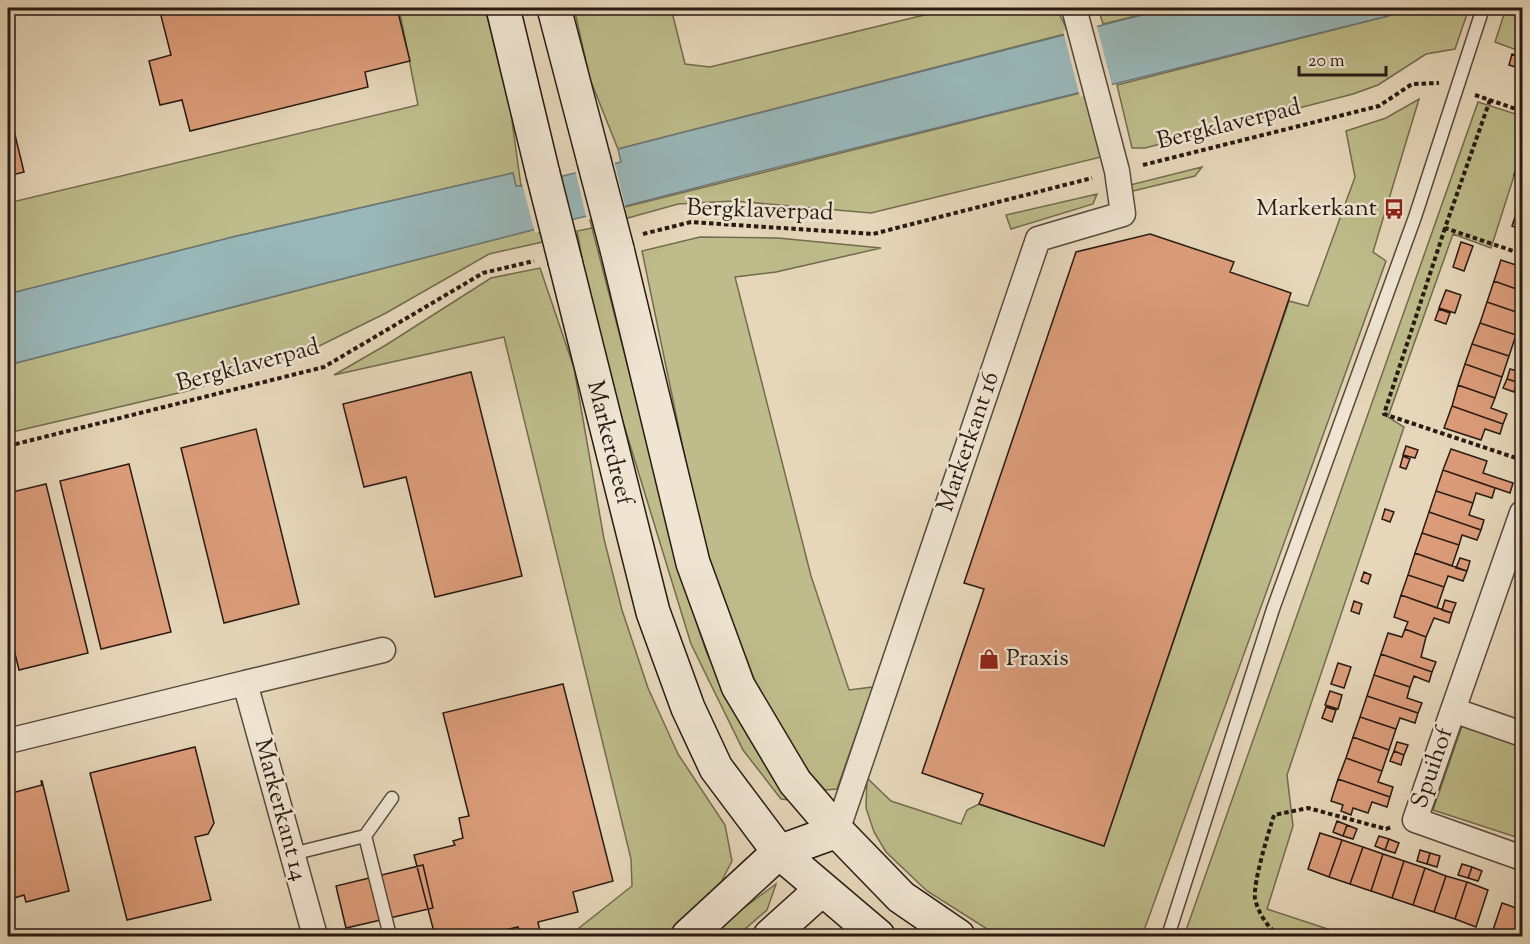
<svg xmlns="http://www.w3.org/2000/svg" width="1530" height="944" viewBox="0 0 1530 944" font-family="'Sorts Mill Goudy',serif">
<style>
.green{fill:#bdbc8a;stroke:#736b4e;stroke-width:1.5}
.water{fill:#99b7b9;stroke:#6c7877;stroke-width:1.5}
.pier{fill:#e6d7ba}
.building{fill:#dd9d7b;stroke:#291a13;stroke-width:1.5}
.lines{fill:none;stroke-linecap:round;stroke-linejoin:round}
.service-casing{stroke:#58493d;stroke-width:15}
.minor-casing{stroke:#58493d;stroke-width:27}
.secondary-casing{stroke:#291a13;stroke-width:36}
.path{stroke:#291a13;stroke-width:4;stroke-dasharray:4.5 3;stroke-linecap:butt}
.service{stroke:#efe5d2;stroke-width:12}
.minor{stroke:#efe5d2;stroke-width:24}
.secondary{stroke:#efe5d2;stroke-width:33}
.secondary-bridge-casing{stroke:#291a13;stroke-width:36;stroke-linecap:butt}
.secondary-bridge{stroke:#efe5d2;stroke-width:33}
.labels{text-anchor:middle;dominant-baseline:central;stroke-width:5;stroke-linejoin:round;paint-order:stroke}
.street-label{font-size:24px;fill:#291a13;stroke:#efe5d2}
.poi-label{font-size:24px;fill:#291a13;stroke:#efe5d2;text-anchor:end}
</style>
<rect width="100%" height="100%" fill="#e6d7ba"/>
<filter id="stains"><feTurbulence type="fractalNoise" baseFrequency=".00333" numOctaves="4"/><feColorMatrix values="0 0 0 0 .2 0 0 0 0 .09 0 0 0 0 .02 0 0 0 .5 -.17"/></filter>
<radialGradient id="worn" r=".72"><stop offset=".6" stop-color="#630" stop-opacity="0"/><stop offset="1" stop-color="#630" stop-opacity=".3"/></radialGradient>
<path class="green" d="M399,8H485L511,114L521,186L516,187L513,173L237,236L8,294V203L418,105Z
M574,8H671L685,64L710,67L953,8H1056L1069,33L618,149L590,79Z
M1098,8H1169L1103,24Z
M1407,8H1469L1455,49L1426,54L1378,85L1353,94L1145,148H1132L1117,85L1388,16Z
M1506,8H1522V52L1495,42Z
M1084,92L1101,157L871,213L734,201L678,204L592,228L660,491L688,597L706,651L723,690L746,732L790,800L781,799L743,750L691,644L597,337L577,231L592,228L589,216Z
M1419,99L1373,252L1386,261L1142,936H998L927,891L886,852L874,832L866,808L867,778L891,801L961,824L967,810L979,804L1104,846L1289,301L1308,306L1355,177L1346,131L1386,118Z
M1478,102L1522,116V151L1491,248L1453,234L1388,417L1404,427L1287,775L1293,826L1267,909L1349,936H1184Z
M1202,167L1195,176L1133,191L1126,186Z
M1097,194L1093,204L1011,229L1006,215Z
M536,229L547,241L489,254L386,313L303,354L187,391L8,433V365Z
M700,237L778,238L881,248L776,272L735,277L811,576L849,690L873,687L837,789L825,790L807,770L756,684L704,549L642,251Z
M540,268L574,368L604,539L622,610L648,688L678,754L725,825L732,861L717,890L664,936H569L632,886L631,859L504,337L334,375L386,345L491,278Z
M1462,726L1522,747V839L1433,810Z
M776,884L767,910L737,936H712L737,913Z"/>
<path class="water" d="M1169,8H1407L1388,16L730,179L8,365V294L237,236L513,173L516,186H521L621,162L618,149Z"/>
<path class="pier" d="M1096,23L1113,89L1080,97L1063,31Z
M614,160L626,210L587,220L575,170Z
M561,173L574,223L535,233L522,183Z"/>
<path class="building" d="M159,8H397L410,61L365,72L368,87L190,131L182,100L160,105L149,61L171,55Z
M1512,54L1522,58L1519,68L1509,65Z
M8,106L24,172L8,176Z
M1521,153L1522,154V178L1514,175Z
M1522,196V230L1512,226Z
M1150,234L1234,262L1230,272L1291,293L1104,846L979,804L983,794L922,773L984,589L964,583L1076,252Z
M1461,242L1473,246L1464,271L1453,267Z
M1501,260L1522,267V291L1494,281Z
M1494,281L1522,291V314L1487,302Z
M1446,290L1461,295L1455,313L1439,308Z
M1487,302L1522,314L1516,335L1480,323Z
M1439,309L1450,313L1446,324L1435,320Z
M1480,323L1516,335L1509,356L1472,344Z
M1472,344L1509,356L1502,377L1465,364Z
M1465,364L1502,377L1495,398L1458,385Z
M1510,369L1521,372L1517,382L1507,379Z
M471,372L522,576L435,597L406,477L364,487L343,404Z
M1507,379L1517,382L1514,392L1503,388Z
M1458,385L1495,398L1491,408L1507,414L1503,424L1452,406Z
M1452,406L1503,424L1500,434L1485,429L1481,440L1444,428Z
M256,429L299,604L224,623L181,448Z
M1406,446L1418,450L1415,458L1403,455Z
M1451,449L1487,461L1483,473L1513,483L1510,493L1443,470Z
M1403,456L1410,459L1406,469L1400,467Z
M129,464L171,632L101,649L60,481Z
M1443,470L1495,488L1492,498L1476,493L1473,503L1436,491Z
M46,484L88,653L19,670L8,625V493Z
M1436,491L1473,503L1469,515L1484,520L1481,530L1429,512Z
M1385,509L1394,512L1390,522L1382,519Z
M1429,512L1481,530L1477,540L1462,535L1459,545L1422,533Z
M1422,533L1459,545L1452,566L1415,553Z
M1415,553L1467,571L1463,581L1448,576L1444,587L1408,575Z
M1460,558L1470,561L1467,571L1456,568Z
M1364,572L1371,575L1368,584L1361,581Z
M1408,575L1444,587L1437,608L1401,595Z
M1401,595L1452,613L1449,623L1434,618L1426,637L1405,629L1408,622L1394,617Z
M1445,600L1456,603L1452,613L1442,610Z
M1354,601L1362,604L1359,614L1351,611Z
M1405,629L1426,637L1421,657L1436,662L1432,672L1381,654L1388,633L1402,637Z
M1381,654L1432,672L1429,682L1414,676L1410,687L1374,675Z
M1338,663L1351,667L1344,688L1331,684Z
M1374,675L1410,687L1407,698L1422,703L1418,713L1367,696Z
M563,684L613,881L573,892L578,912L538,922L540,932L520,936L518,927L480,936H435L414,855L455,845L453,841L463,838L459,818L469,816L443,713Z
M1330,691L1342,695L1338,709L1325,705Z
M1367,696L1418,713L1415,723L1400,718L1396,729L1360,717Z
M1326,707L1336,710L1332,722L1322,718Z
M1360,717L1396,729L1389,750L1353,737Z
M1353,737L1389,750L1382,771L1346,758Z
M1397,742L1408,745L1404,755L1394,751Z
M195,747L214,823L208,834L195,837L211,900L127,920L90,773Z
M1394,751L1404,755L1401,765L1390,761Z
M1346,758L1382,771L1378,782L1393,787L1390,797L1338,779Z
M1338,779L1390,797L1387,807L1372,802L1368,813L1353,808L1351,815L1341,811L1343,805L1331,801Z
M41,781H42L69,891L26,902L24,895L8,900V794L42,785Z
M1337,821L1347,825L1343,836L1333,832Z
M1347,825L1357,829L1353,839L1343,836Z
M1320,833L1342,840L1329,877L1308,869Z
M1379,836L1389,839L1385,850L1375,846Z
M1389,839L1399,843L1395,853L1385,850Z
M1342,840L1363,847L1350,884L1329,877Z
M1363,847L1383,854L1371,891L1350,884Z
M1420,850L1430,853L1427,864L1417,861Z
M1430,853L1440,856L1437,867L1427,864Z
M1383,854L1404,861L1392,898L1371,891Z
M1404,861L1425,868L1413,905L1392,898Z
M1462,864L1472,867L1468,878L1458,875Z
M423,865L433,908L346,928L336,886Z
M1472,867L1482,871L1478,881L1468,878Z
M1425,868L1446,876L1434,912L1413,905Z
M1446,876L1467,882L1455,919L1434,912Z
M1467,882L1488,890L1476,927L1455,919Z
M1519,892L1522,894V905L1515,903Z
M1502,903L1522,910L1515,936H1491Z
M1522,914V936H1515Z"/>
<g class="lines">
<g class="service-casing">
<path id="service" d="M365,836L392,798
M292,854L365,836L390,936
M1168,936L1273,609L1415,217L1483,8"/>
</g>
<g class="minor-casing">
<path id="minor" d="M1453,710L1522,513
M1522,734L1453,710L1415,820L1522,858
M8,741L245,683
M837,831L1038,239L1123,214L1117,171L1074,8
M315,936L245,683L383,650"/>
</g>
<g class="secondary-casing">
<path id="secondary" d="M503,8L543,174
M554,8L594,161
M617,249L693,563L738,686L795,782L837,831L901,897L958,936
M565,261L653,612L688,708L716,768L779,852L878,936
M688,936L779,852L837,831
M770,936L821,890"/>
</g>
<path class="path" d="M1475,95L1522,111
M1490,100L1445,228L1522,254
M1143,165L1379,106L1412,84L1439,83
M1445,228L1384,414L1522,460
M643,234L691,222L873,234L1092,178
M8,446L324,367L483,273L534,261
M1280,936C1269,930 1257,911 1255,898C1253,882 1269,831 1274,815L1308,808L1386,829L1391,827"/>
<use href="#service" class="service"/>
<use href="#minor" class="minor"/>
<use href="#secondary" class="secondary"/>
<g class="secondary-bridge-casing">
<path id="secondary-bridge" d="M594,161L617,249
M543,174L565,261"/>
</g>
<use href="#secondary-bridge" class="secondary-bridge"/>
</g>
<defs>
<g id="bus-bare" transform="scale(1.62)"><path d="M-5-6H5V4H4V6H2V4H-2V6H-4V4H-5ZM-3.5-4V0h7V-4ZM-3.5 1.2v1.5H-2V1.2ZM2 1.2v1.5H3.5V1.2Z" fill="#8f2418" stroke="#efe5d2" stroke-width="2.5" paint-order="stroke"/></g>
<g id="shop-bare" transform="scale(1.62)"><path d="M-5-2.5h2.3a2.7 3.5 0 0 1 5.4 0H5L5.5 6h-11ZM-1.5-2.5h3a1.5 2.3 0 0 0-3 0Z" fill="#8f2418" stroke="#efe5d2" stroke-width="2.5" paint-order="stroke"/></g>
</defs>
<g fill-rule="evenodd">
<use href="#bus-bare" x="1394" y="209"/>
<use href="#shop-bare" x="989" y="659"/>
</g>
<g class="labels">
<g class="street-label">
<text transform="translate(1229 125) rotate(-14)">Bergklaverpad</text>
<text transform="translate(760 211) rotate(2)">Bergklaverpad</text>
<text transform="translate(248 366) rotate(-15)">Bergklaverpad</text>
<text transform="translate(969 442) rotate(-71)">Markerkant 16</text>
<text transform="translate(609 443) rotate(76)">Markerdreef</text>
<text transform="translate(1433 768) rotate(-71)">Spuihof</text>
<text transform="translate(280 810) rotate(75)">Markerkant 14</text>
</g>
<g class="poi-label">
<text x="1377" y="209">Markerkant</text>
<text x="1006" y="659" text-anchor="start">Praxis</text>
</g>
</g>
<rect width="1530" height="944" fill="none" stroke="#e6d7ba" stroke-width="30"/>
<rect x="9" y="9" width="1512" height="926" fill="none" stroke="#291a13" stroke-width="3"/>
<rect x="15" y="15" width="1500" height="914" fill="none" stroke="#291a13" stroke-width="1.5"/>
<path d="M1299 66v9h87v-9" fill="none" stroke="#291a13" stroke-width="3"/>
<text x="1308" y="66" font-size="18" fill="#291a13" stroke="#efe5d2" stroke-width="4.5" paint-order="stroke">20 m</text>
<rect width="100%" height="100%" filter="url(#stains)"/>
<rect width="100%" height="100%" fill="url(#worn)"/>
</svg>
